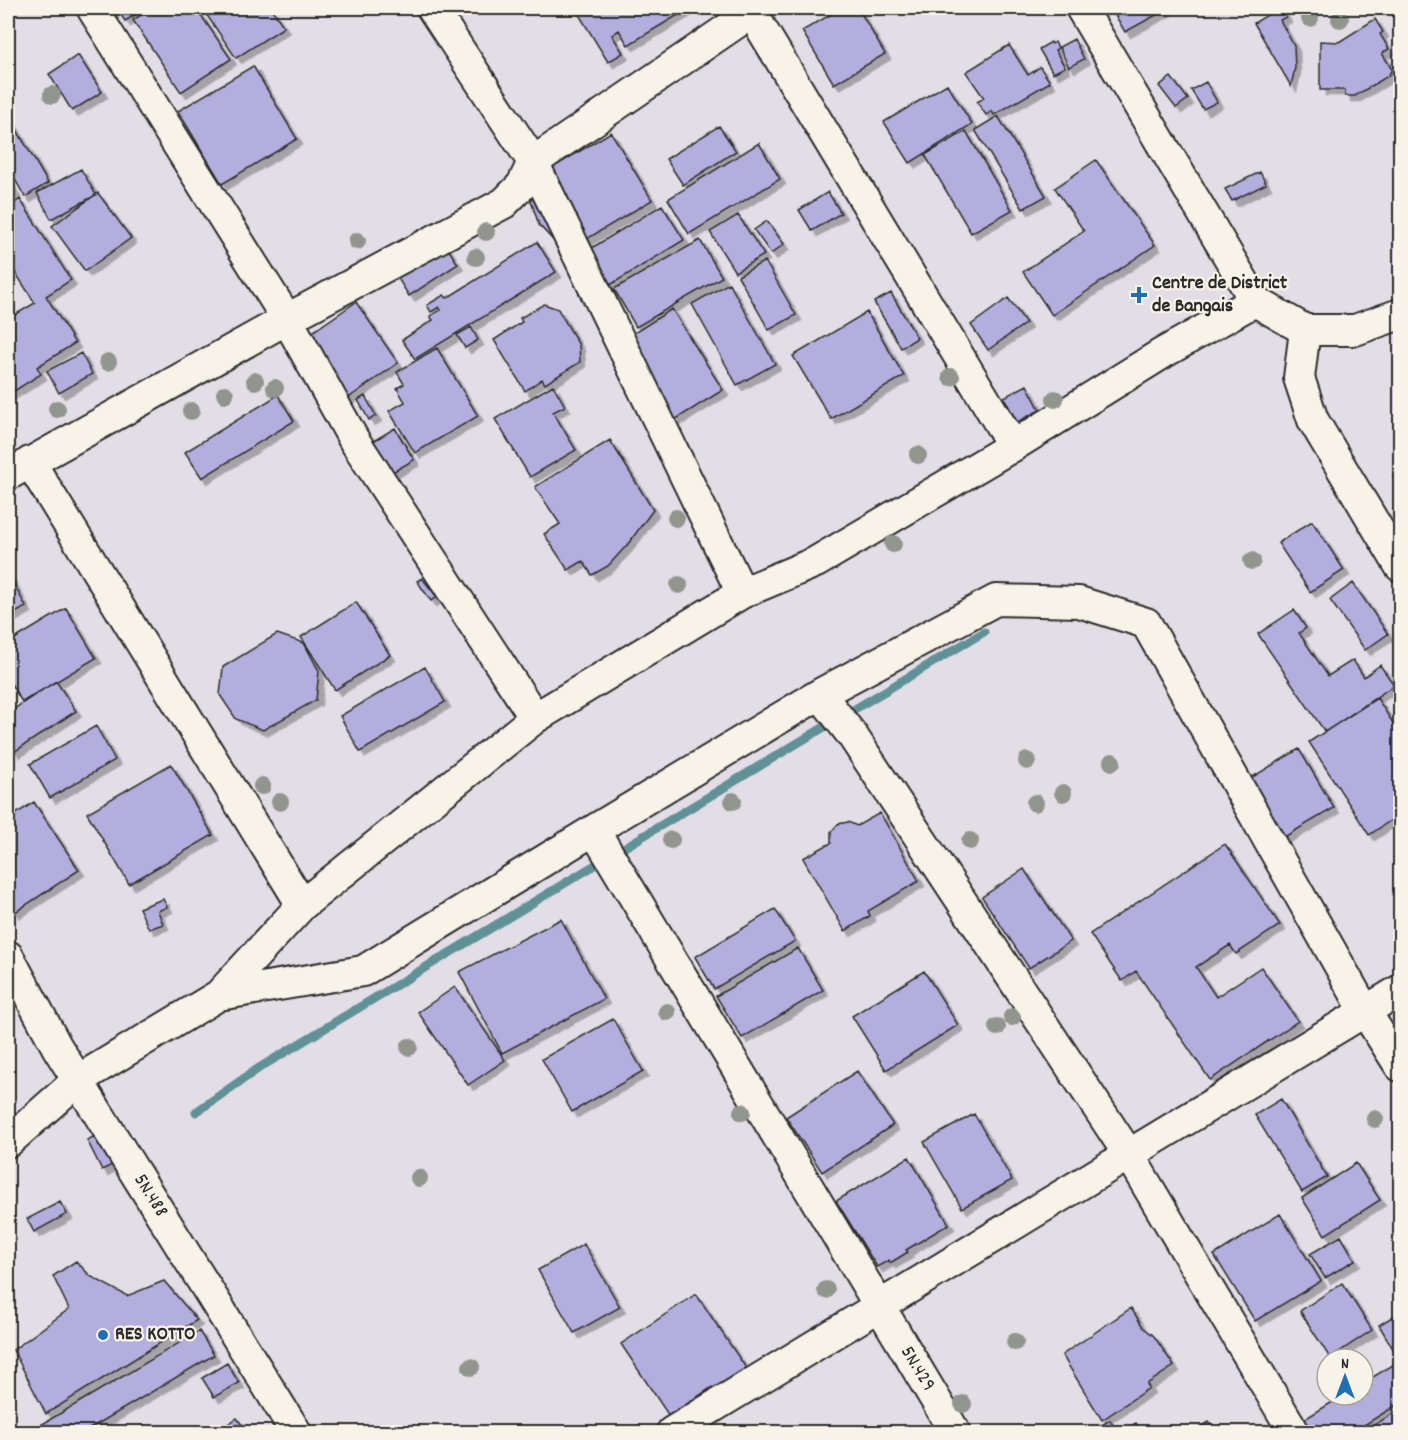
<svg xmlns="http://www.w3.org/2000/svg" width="1408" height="1440" viewBox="0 0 1408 1440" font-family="Dekko,sans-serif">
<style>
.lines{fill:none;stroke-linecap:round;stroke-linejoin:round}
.stream{stroke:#609196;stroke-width:9}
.building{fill:#b4aedf;stroke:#2b2b2b;stroke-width:1.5;filter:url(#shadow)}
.minor-casing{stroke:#2b2b2b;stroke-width:34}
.minor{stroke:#f7f3e8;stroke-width:30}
.tree{fill:#92948e}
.poi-dot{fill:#1f6fb2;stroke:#f7f3e8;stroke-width:2}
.labels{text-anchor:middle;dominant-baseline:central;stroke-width:4.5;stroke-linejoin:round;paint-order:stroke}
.poi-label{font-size:20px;font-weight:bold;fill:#2b2b2b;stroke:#f7f3e8;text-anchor:start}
.street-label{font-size:20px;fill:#2b2b2b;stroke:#f7f3e8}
</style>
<defs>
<filter id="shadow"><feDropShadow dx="5.5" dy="5.5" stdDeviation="0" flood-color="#0004"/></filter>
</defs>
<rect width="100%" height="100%" fill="#e3dee5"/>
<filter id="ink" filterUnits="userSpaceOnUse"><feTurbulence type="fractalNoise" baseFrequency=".0167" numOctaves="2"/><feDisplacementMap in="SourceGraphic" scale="12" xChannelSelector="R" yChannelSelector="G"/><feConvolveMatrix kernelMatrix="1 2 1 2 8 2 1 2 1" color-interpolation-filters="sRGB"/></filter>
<g filter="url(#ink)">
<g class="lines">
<path class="stream" d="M848,713L984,632
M625,847L836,720
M196,1112L259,1068L605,859"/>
</g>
<path class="building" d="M116,8H147L125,21Z
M152,8H196L231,59L181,92L133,20Z
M202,8H271L284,27L236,58Z
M575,8H687L688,9L628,45L619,30L612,35L623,53L608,62Z
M842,8H858L885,54L834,84L802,31Z
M1111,8H1169L1125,32Z
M1279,8H1281L1286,17L1280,20L1294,46L1295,68L1291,86L1254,23Z
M1375,19L1383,32L1380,34L1389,49L1382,53L1391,68V71L1388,76L1355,96H1345V90H1320V41L1339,42Z
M1074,39L1084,59L1069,67L1059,47Z
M1051,42L1052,44L1055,42L1058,48L1055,50L1065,67L1053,73L1039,49Z
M1009,45L1028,75L1040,67L1050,82L994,115L992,111L986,115L977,102L984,98L966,72Z
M78,55L102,92L72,111L49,74Z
M253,66L297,139L222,184L178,111Z
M1171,77L1188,99L1176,108L1159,86Z
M1206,82L1217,102L1203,109L1191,90Z
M947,84L972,124L910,163L884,122Z
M8,115L48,183L25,197L8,167Z
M998,116L1046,196L1023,209L975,130Z
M719,126L736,151L683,185L666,159Z
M966,131L1012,210L971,233L925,155Z
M611,132L652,200L572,248L554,241L539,225L531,201V181Z
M759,143L780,179L689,234L668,199Z
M1096,160L1155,245L1052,315L1023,272L1084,231L1055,188Z
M81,169L96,195L51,219L37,193Z
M1260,172L1266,184L1232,201L1225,189Z
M8,179L15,192L8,196Z
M828,192L841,213L812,231L799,210Z
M98,193L131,238L85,271L52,226Z
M20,199L71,280L46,296L75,343L37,367L41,374L8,395V319L35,303L8,261V208Z
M662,205L684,240L607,287L585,252Z
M738,215L764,255L735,272L710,232Z
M767,221L784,244L771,254L754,230Z
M436,230L458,264L409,296L387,261Z
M700,240L722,277L636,327L614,289Z
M537,242L556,272L415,359L402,340L433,320L430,316L441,310L439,307L431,312L427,305L444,295L447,298Z
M765,261L796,315L769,330L738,276Z
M729,283L775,364L737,385L692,304Z
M891,293L917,338L901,348L874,302Z
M1008,298L1026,323L988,350L971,325Z
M356,302L398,363L344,401L301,340Z
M544,304L558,309L579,345L580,362L545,384L542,379L525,391L494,340L522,322L520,318Z
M672,309L723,390L673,421L623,340Z
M867,312L904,376L831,419L793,356Z
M471,327L478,340L465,348L457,335Z
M437,348L478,416L415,453L389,411L405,402L397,388L404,384L397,372Z
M81,353L92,374L59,393L47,371Z
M553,385L565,406L553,412L576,450L530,477L495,419Z
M1027,385L1040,410L1017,422L1004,397Z
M278,395L294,421L202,478L185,452Z
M365,396L376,416L369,420L358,400Z
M395,428L414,460L389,474L370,443Z
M610,440L653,510L628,544L608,566L592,575L583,561L568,570L544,534L560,524L535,487Z
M1400,472V488L1393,476Z
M1312,521L1344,570L1310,592L1278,543Z
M8,572L26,607L8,617Z
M422,578L437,597L431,601L417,581Z
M1353,583L1388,634L1365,650L1330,600Z
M356,602L390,655L335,690L301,637Z
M66,608L96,658L22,702L8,679V643Z
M1294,610L1306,628L1299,633L1328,676L1353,660L1364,677L1380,665L1394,685L1325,732L1258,634Z
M277,634L304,643L319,671L316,700L263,730L236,719L220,695L223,667Z
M425,667L445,702L360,752L340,716Z
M56,681L76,711L14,752L8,742V713Z
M1377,698L1400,734V814L1369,835L1309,742Z
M96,726L115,760L50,798L30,764Z
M1299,749L1334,808L1281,839L1246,781Z
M171,764L213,835L129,884L87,813Z
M34,802L79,870L14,913L8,903V819Z
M880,813L919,881L868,911L870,916L845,931L803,858L831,843V832L838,824L848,822L857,826Z
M1225,844L1280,925L1236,954L1230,945L1196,967L1216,997L1261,967L1298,1021L1210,1080L1136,971L1122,981L1090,934Z
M1024,869L1071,941L1029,968L982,897Z
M163,899L167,907L158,911L163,924L149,929L139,908Z
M775,909L795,941L714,989L695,957Z
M561,919L604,999L502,1053L459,972Z
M798,948L823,990L742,1038L716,996Z
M924,971L958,1025L886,1070L852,1016Z
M455,987L505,1060L468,1085L418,1012Z
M613,1019L643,1071L572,1112L542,1059Z
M857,1071L893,1125L822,1172L786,1117Z
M1281,1099L1327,1177L1302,1192L1255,1115Z
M974,1114L1012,1180L962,1208L924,1142Z
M103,1132L118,1162L102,1170L87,1140Z
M909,1157L949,1224L906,1250L908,1252L890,1263L889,1260L877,1267L836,1201Z
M1356,1163L1380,1200L1325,1235L1302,1198Z
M60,1202L67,1214L34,1232L27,1219Z
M1280,1214L1321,1281L1255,1321L1214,1255Z
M1341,1236L1355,1260L1325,1278L1310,1254Z
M584,1244L620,1307L574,1333L538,1270Z
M76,1261L90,1276L127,1296L164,1281L197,1320L46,1414L13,1350L69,1309L53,1276Z
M1342,1283L1372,1330L1330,1358L1300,1311Z
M696,1294L746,1368L713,1389L712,1387L669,1416L621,1344Z
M1131,1308L1143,1327L1154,1336L1174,1366L1147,1384L1149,1388L1102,1420L1062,1355Z
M1400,1312V1344L1393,1349L1379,1325Z
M199,1331L214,1355L84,1432H29Z
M227,1363L239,1383L214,1397L202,1378Z
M1396,1363L1400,1371V1403L1353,1432H1311L1303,1420L1344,1395H1363V1383Z
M1400,1409V1432H1363Z
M237,1418L247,1432H216Z
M1110,1420L1117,1432H1090Z
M1209,1422L1216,1432H1192Z
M1136,1423L1142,1432H1120Z"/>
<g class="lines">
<g class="minor-casing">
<path id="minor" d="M92,8L287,319L354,440L535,718
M432,8L533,162L742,593
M749,8L1013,446
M1081,8L1255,301
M1305,330L1299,378L1313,420L1400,566
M30,462L302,905
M8,475L287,319L504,203L522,185L533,162L758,8
M820,694L852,735L1129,1155L1294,1432
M594,830L955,1432
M8,956L57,1047L296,1432
M219,995L363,971L594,830L820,694L996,600L1079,602L1146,623L1365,1011L1400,1066
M8,1142L78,1080L219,995L302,905L535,718L742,593L816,562L1013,446L1163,353L1255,301L1305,330H1355L1400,314
M672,1432L1400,990"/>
</g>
<use href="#minor" class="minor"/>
</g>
<g class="tree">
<circle cx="1310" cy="18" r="9"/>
<circle cx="1340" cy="19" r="9"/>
<circle cx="52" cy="95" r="9"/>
<circle cx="486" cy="232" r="9"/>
<circle cx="357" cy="241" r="9"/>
<circle cx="476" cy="257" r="9"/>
<circle cx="108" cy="362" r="9"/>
<circle cx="951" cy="377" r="9"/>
<circle cx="255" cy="381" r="9"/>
<circle cx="275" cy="388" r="9"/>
<circle cx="225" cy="394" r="9"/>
<circle cx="1055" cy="399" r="9"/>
<circle cx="57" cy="409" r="9"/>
<circle cx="191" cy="411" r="9"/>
<circle cx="918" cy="455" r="9"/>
<circle cx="676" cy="518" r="9"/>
<circle cx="893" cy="544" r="9"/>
<circle cx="1252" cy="561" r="9"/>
<circle cx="679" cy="585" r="9"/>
<circle cx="1027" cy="761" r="9"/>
<circle cx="1112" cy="762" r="9"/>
<circle cx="262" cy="786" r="9"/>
<circle cx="1063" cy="793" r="9"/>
<circle cx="733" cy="801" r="9"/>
<circle cx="280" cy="802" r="9"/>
<circle cx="1035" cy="803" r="9"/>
<circle cx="671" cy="840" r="9"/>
<circle cx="970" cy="841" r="9"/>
<circle cx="667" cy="1012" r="9"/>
<circle cx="1012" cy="1017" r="9"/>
<circle cx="997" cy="1027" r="9"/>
<circle cx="409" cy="1047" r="9"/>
<circle cx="742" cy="1112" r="9"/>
<circle cx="1375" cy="1119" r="9"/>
<circle cx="419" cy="1178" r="9"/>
<circle cx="826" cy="1290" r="9"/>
<circle cx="1015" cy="1342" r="9"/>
<circle cx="471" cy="1367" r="9"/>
<circle cx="963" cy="1404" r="9"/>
</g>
</g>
<g class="poi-dot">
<path d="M1136 286h6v6h6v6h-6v6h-6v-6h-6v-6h6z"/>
<circle cx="103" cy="1335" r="6"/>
</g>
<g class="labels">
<g class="poi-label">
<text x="1152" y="284">Centre de District<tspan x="1152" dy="23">de Bangais</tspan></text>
<text x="115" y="1335">RES KOTTO</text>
</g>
<g class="street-label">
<text transform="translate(150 1196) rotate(58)">5N.488</text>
<text transform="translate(917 1369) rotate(59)">5N.429</text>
</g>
</g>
<rect width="1408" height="1440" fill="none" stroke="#f7f3e8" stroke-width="30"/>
<rect x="15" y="15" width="1378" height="1410" fill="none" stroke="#2b2b2b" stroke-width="2" filter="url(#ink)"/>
<g transform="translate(1345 1377)"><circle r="28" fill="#f7f3e8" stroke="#a5a39c" stroke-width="1.5"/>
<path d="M0-4.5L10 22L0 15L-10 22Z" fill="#1f6fb2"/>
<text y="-9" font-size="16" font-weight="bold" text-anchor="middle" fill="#2b2b2b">N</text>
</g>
</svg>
